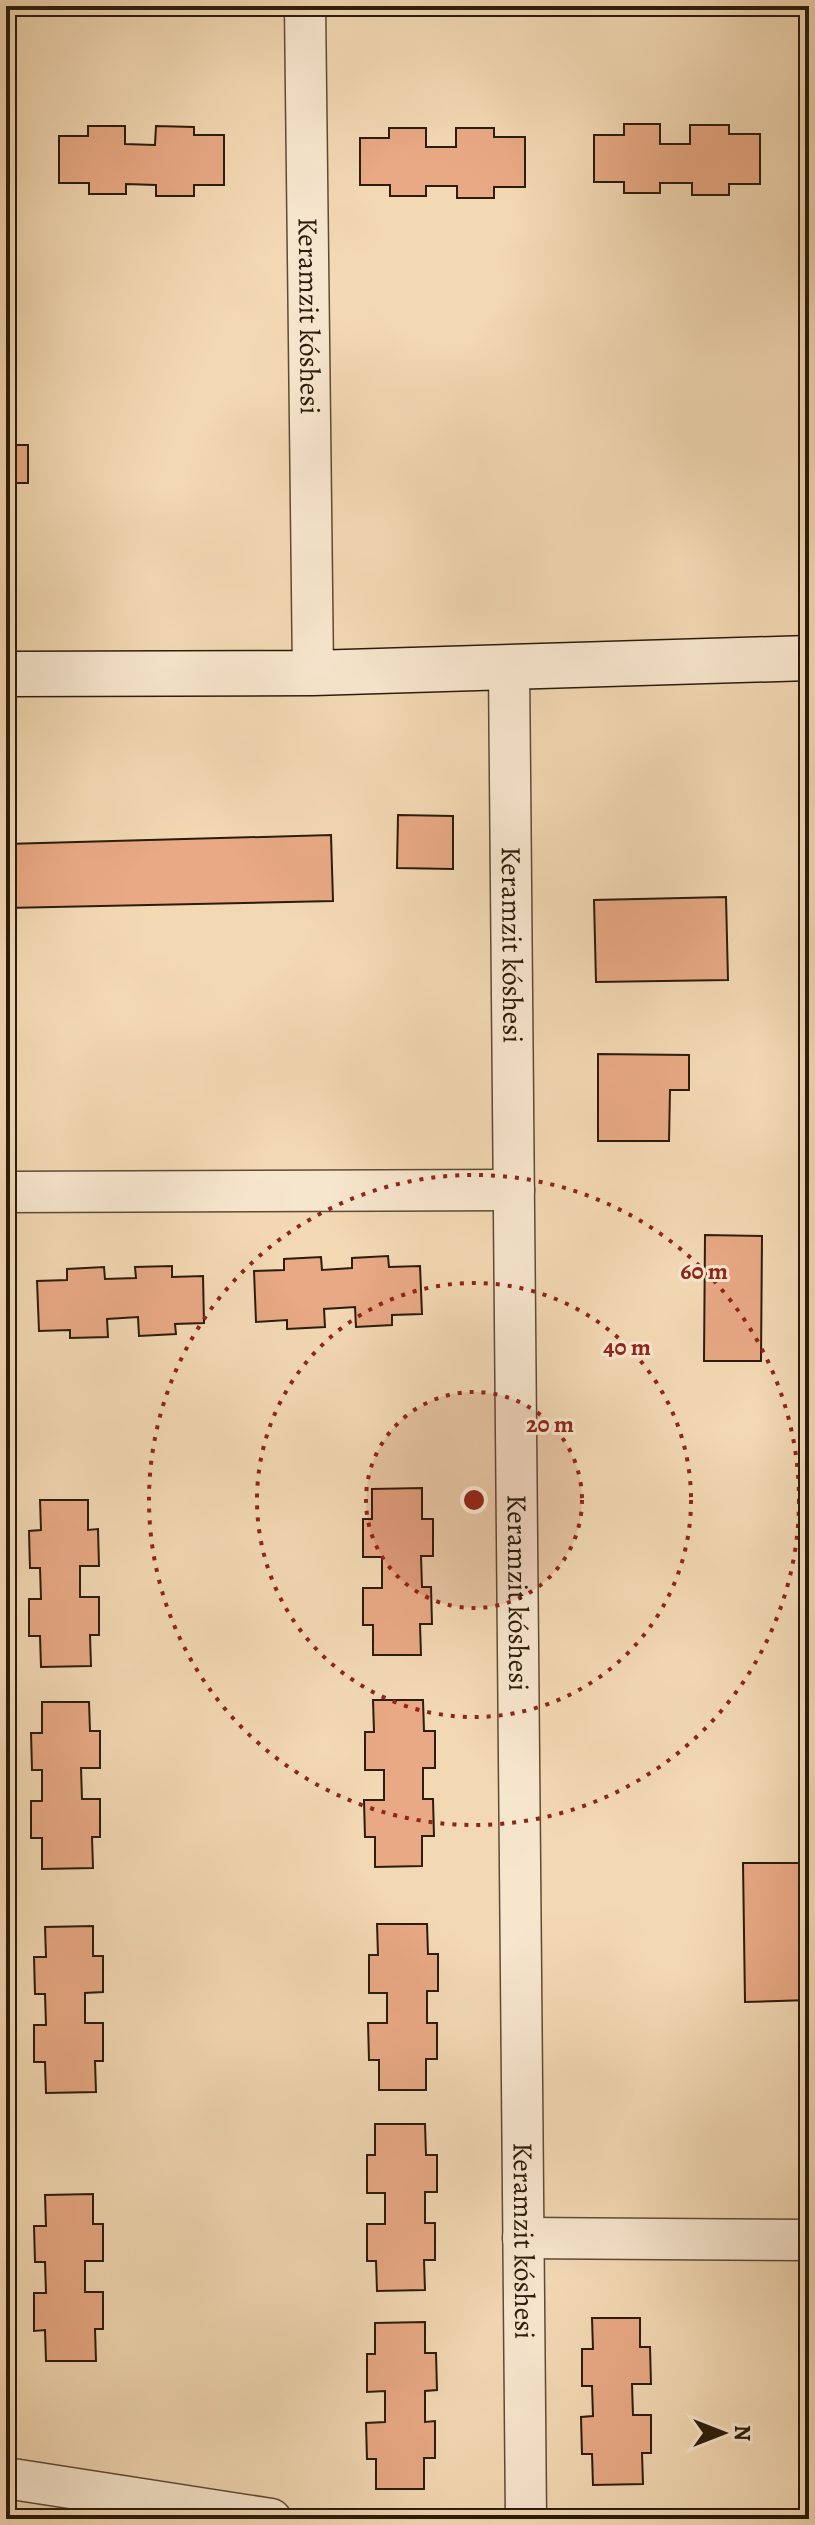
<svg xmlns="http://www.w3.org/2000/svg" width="815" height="2525" viewBox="0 0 815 2525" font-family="Alegreya,serif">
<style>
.building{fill:#e8a984;stroke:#2b1c0b;stroke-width:2}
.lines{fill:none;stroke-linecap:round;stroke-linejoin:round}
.street-casing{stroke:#5d4b35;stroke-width:43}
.secondary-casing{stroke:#2b1c0b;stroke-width:47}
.street{stroke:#f7e6ce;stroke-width:40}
.secondary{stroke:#f7e6ce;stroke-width:44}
.ring{fill:none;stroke:#8f2418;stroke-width:4;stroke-dasharray:4 8}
.labels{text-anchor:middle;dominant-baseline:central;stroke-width:6;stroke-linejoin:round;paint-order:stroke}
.street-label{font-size:28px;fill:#2b1c0b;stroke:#f7e6ce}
.centre{fill:#8f2418;stroke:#f7e6ce;stroke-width:4}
.ring-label{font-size:24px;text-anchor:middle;font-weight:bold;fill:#8f2418;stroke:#f7e6ce;stroke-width:6;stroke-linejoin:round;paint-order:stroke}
</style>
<rect width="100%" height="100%" fill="#f2d8b3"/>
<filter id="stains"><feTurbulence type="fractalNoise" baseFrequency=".0025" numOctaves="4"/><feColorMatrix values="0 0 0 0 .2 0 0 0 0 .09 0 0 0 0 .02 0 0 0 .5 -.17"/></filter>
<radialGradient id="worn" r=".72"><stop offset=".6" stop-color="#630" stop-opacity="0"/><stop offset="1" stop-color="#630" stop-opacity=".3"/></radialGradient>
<path class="building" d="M624,124H660V144H690V125H729V134H760V184H729V195H692V183H660V193H624V182H594V135H624Z
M88,126H125V144L155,145L156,126L194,127V135H224V185H194V196H156V185L126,184V194H89V183H59V136H88Z
M389,128H426V147H456V128H494V137H525V187H494V198H457V186H426V196H390V185H360V138H389Z
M6,445H28V483H6Z
M398,815L453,816V869L397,868Z
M331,835L333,901L6,908V844Z
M726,897L728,980L596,982L594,900Z
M598,1054L689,1055V1090H670L669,1141H598Z
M705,1235L762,1236L761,1361H704Z
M388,1256L389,1267L420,1266L422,1314L392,1315V1325L356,1327L355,1307L324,1309L325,1327L287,1329V1320L256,1322L254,1271L284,1270V1259L321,1257L322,1270L352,1268V1258Z
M172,1266V1277L203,1276L204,1323L175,1324L176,1334L139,1336L138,1317L107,1319L108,1337L70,1338V1330L39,1331L37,1281L67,1280V1269L104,1267L105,1279L136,1278L135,1267Z
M422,1488V1519H433V1556H421L422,1587H431L432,1624H420L421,1655H373V1625H363V1588H382V1557H363V1519H372V1489Z
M40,1500H88V1530L98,1529L99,1566H80V1597H99V1635H90L91,1666L41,1667L40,1636H29V1599H41L40,1568H30L29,1531L41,1530Z
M373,1700H423L424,1731H435V1768H423V1799H433L434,1836H422V1866L375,1867V1837H365L364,1800H384V1770H365V1732H374Z
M42,1702H89L90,1731H100V1768H81L82,1799H100V1837H92L93,1868L42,1869V1838H31V1801H42V1770H32L31,1733H42Z
M743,1863H809V2000L745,2002Z
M377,1924H427L428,1954H438V1991H427V2023H437V2059H426V2090H379V2060H369L368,2023H387V1993H369V1955H378Z
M93,1926V1956H103V1992L85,1993V2023H103V2061H95L96,2092L46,2093L45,2062H34V2025H46L45,1994H35L34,1957H46L45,1927Z
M799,2019H809V2088H799Z
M375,2124H425L426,2155H437V2192H425V2223H435V2260H424L425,2290L377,2291L376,2261H367V2224H385V2193H367V2155H375Z
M93,2194V2224H103V2261H85V2292H103V2329H95L96,2361H46L45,2330L34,2331V2293H46L45,2262H35L34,2226H46L45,2195Z
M592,2318H640V2347H650L651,2384H632L633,2415H651V2453H642L643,2484L593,2485L592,2454H582L581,2417L593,2416L592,2386H582V2349H593Z
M425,2322V2353H436L437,2390L425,2391V2422L435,2421V2458H424V2489H376V2459H367L366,2423L385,2422V2391L367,2392V2354H375V2323Z"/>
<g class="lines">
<g class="street-casing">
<g id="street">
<path id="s1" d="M305,6L313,673"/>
<path id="s2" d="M509,667L526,2519"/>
<path d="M6,1192L514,1190"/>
<path d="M523,2238L809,2240"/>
<path d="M6,2478L271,2519"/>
</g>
</g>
<g class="secondary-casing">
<path id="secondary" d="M6,674L313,673L809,658"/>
</g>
<use href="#street" class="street"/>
<use href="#secondary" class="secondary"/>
</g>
<circle cx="474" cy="1500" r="108" fill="#8f2418" fill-opacity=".12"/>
<g class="ring">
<circle cx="474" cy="1500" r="108"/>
<circle cx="474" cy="1500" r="217"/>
<circle cx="474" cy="1500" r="325"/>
</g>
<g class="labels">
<g class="street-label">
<text stroke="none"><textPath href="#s1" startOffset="310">Keramzit kóshesi</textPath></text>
<text stroke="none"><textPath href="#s2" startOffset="278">Keramzit kóshesi</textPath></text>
<text stroke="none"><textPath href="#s2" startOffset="926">Keramzit kóshesi</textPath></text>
<text stroke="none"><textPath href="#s2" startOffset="1574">Keramzit kóshesi</textPath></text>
</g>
</g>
<circle cx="474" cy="1500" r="12" class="centre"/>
<g class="ring-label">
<text x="704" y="1279">60 m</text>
<text x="627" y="1355">40 m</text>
<text x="550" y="1432">20 m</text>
</g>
<rect width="815" height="2525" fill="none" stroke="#f2d8b3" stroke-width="32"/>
<rect x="8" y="8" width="799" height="2509" fill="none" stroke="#2b1c0b" stroke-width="4"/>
<rect x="16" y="16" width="783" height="2493" fill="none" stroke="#2b1c0b" stroke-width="2"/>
<g transform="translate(723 2433) rotate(90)" stroke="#f7e6ce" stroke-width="6" paint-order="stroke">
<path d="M0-6L14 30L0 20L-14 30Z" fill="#2b1c0b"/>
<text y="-12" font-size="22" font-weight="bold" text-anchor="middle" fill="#2b1c0b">N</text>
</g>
<rect width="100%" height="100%" filter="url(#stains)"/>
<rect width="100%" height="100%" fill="url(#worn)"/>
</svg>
